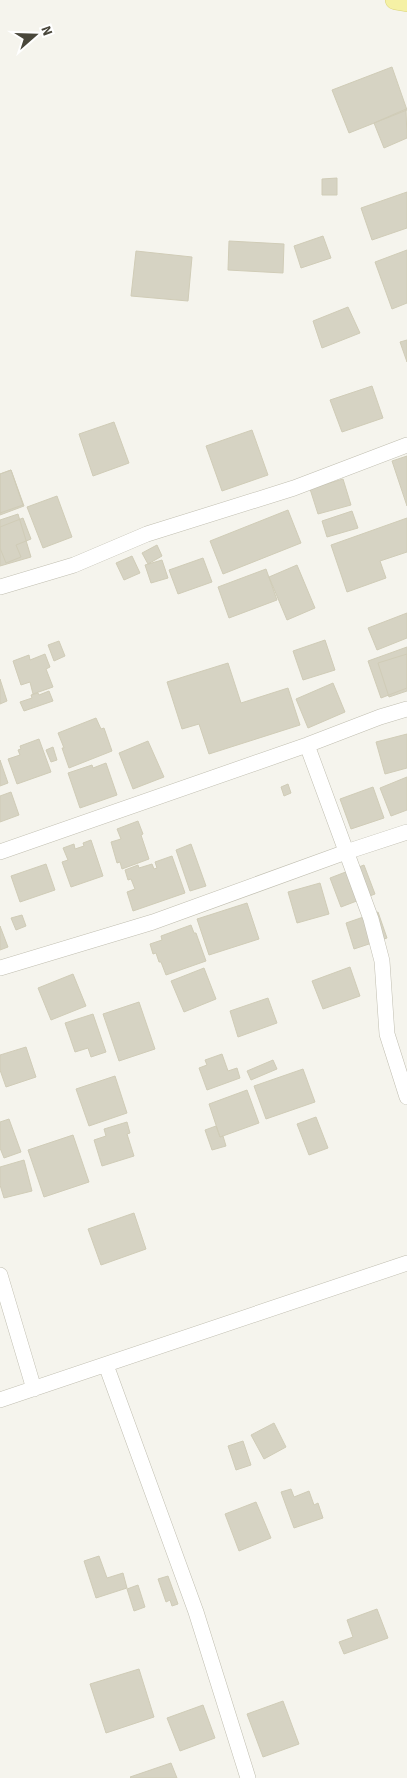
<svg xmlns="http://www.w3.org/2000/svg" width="407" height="1778" viewBox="0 0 407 1778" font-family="'Source Sans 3',sans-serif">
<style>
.building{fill:#d6d3c3;stroke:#d0ccb7}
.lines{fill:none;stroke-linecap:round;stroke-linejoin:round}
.minor-casing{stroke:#c0beb0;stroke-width:16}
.major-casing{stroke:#dad376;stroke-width:20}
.minor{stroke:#fff;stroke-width:15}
.major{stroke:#f5f1a5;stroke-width:19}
</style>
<rect width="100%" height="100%" fill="#f5f4ed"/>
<path class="building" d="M392,67L407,110L349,133L332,90Z
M406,109L407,138L384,148L374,123Z
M337,178V195H322V179Z
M407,192V228L372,240L361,208Z
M323,236L331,258L301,268L294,246Z
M229,241L284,244L283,273L228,270Z
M407,250V303L392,309L375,262Z
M136,251L192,257L188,301L131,296Z
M348,307L360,333L322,348L313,321Z
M407,340V362L400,342Z
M372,386L383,418L342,432L330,400Z
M114,422L129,463L93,476L79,434Z
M252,430L268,475L222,491L206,446Z
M407,456V506L392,461Z
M11,470L24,506L0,515V474Z
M11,470L23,505L0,513V474Z
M343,479L351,505L318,514L310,489Z
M57,496L72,537L43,548L27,507Z
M288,510L301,543L223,574L210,541Z
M352,511L358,528L327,537L322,521Z
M18,514L31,557L0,566V520Z
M23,518L31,539L16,545L21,557L6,563L0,548V527Z
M407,518V552L380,561L386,578L347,592L331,545Z
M157,545L162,556L148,564L142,553Z
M132,556L140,573L124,580L116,563Z
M203,558L212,582L178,594L169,570Z
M162,560L168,578L151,583L145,565Z
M297,565L315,608L287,620L269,577Z
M266,569L277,600L229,618L218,587Z
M407,613V638L377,650L368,628Z
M325,640L335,670L303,680L293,651Z
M59,641L65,656L54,661L48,645Z
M407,647V688L381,698L368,661Z
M45,654L50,667L46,669L53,687L33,694L30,682L21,685L13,661L29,655L30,660Z
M407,654V691L389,697L378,663Z
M228,663L241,703L288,688L300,725L209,754L199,724L182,729L167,682Z
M0,679L7,701L0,704Z
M333,683L345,712L308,728L296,699Z
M49,691L53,701L24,711L20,702L32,698L31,695L38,693L39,695Z
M96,718L101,729L104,728L112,751L69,768L62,748H64L58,733Z
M407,734V768L385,774L376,742Z
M39,739L51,772L17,784L8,759L20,755L18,750L21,749L20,746Z
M148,741L164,777L133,789L119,753Z
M53,747L57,760L51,762L46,750Z
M0,760L8,783L0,786Z
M106,763L117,795L80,808L68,773L92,765L93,768Z
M407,777V810L391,816L380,788Z
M288,784L291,793L284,796L281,787Z
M373,787L384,818L351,829L340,799Z
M11,792L19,815L0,822V796Z
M138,821L143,834L141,835L149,859L122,869L120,862L117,863L111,842L121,839L117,829Z
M91,840L103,876L71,887L62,862L68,860L63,848L74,844L75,849L84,846L83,843Z
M191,844L206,886L190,891L176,850Z
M172,856L185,893L133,911L127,892L135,889L131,879L128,880L125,870L138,865L139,868L152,864L154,869L157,868L155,862Z
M46,864L55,890L20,902L11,876Z
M364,865L375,894L341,907L330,878Z
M320,883L329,914L297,923L288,892Z
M247,903L259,939L209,955L197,919Z
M378,912L387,938L354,949L346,923Z
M22,915L26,926L16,930L11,918Z
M191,925L194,933H196L206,961L166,975L161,962H159L156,953L153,954L150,944L162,940L161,936Z
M0,926L8,947L0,950Z
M350,967L360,996L323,1009L312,981Z
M204,968L216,999L184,1012L171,981Z
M73,974L86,1006L51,1020L38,988Z
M268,998L277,1023L238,1037L230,1011Z
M139,1002L155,1049L119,1061L103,1014Z
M93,1014L106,1052L91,1057L88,1048L75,1052L65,1023Z
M26,1047L36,1077L6,1087L0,1070V1055Z
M222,1054L228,1071L237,1068L240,1078L207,1090L199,1068L207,1065L205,1060Z
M273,1060L277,1069L251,1080L247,1071Z
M303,1069L315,1102L266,1119L254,1086Z
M115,1076L127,1113L89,1126L76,1089Z
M247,1090L259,1123L220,1137L209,1104Z
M316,1117L328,1148L309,1155L297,1124Z
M9,1119L21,1152L4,1158L0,1148V1122Z
M127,1122L130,1133L127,1134L134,1156L102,1166L94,1140L106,1136L104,1129Z
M216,1126L220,1137L223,1136L226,1146L212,1150L205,1130Z
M73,1135L89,1182L44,1197L28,1150Z
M24,1160L32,1191L4,1198L0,1185V1167Z
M134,1213L146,1249L101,1265L88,1229Z
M274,1423L286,1447L264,1459L251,1435Z
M243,1441L251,1465L236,1470L228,1446Z
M291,1489L294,1497L309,1491L314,1505L318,1503L323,1518L294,1528L281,1492Z
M256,1502L271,1538L239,1551L225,1514Z
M99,1556L107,1578L123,1573L127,1588L96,1598L84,1561Z
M168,1576L178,1604L172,1606L170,1600L166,1602L158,1579Z
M138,1585L145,1607L134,1611L127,1589Z
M377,1609L388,1638L344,1654L339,1642L353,1637L347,1620Z
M139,1669L154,1717L106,1733L90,1684Z
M283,1701L299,1744L263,1757L247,1714Z
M203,1705L215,1738L180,1751L167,1718Z
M171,1763L177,1778H131L130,1777Z"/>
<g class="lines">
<g class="minor-casing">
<path id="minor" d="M0,587L74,565L147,534L294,488L407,445
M307,745L371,919L382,961L387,1034L407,1097
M0,852L307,745L380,717L407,709
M0,968L153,922L346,852L407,832
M0,1275L34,1389
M106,1365L196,1612L248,1778
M0,1400L407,1263"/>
</g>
<g class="major-casing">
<path id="major" d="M395,0L407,2"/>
</g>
<use href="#minor" class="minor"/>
<use href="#major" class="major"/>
</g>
<g transform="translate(35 35) rotate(70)" stroke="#ffffff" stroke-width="4" paint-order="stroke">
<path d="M0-4L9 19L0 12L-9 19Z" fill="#49473b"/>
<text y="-8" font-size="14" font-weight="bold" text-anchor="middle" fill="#49473b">N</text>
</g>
</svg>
